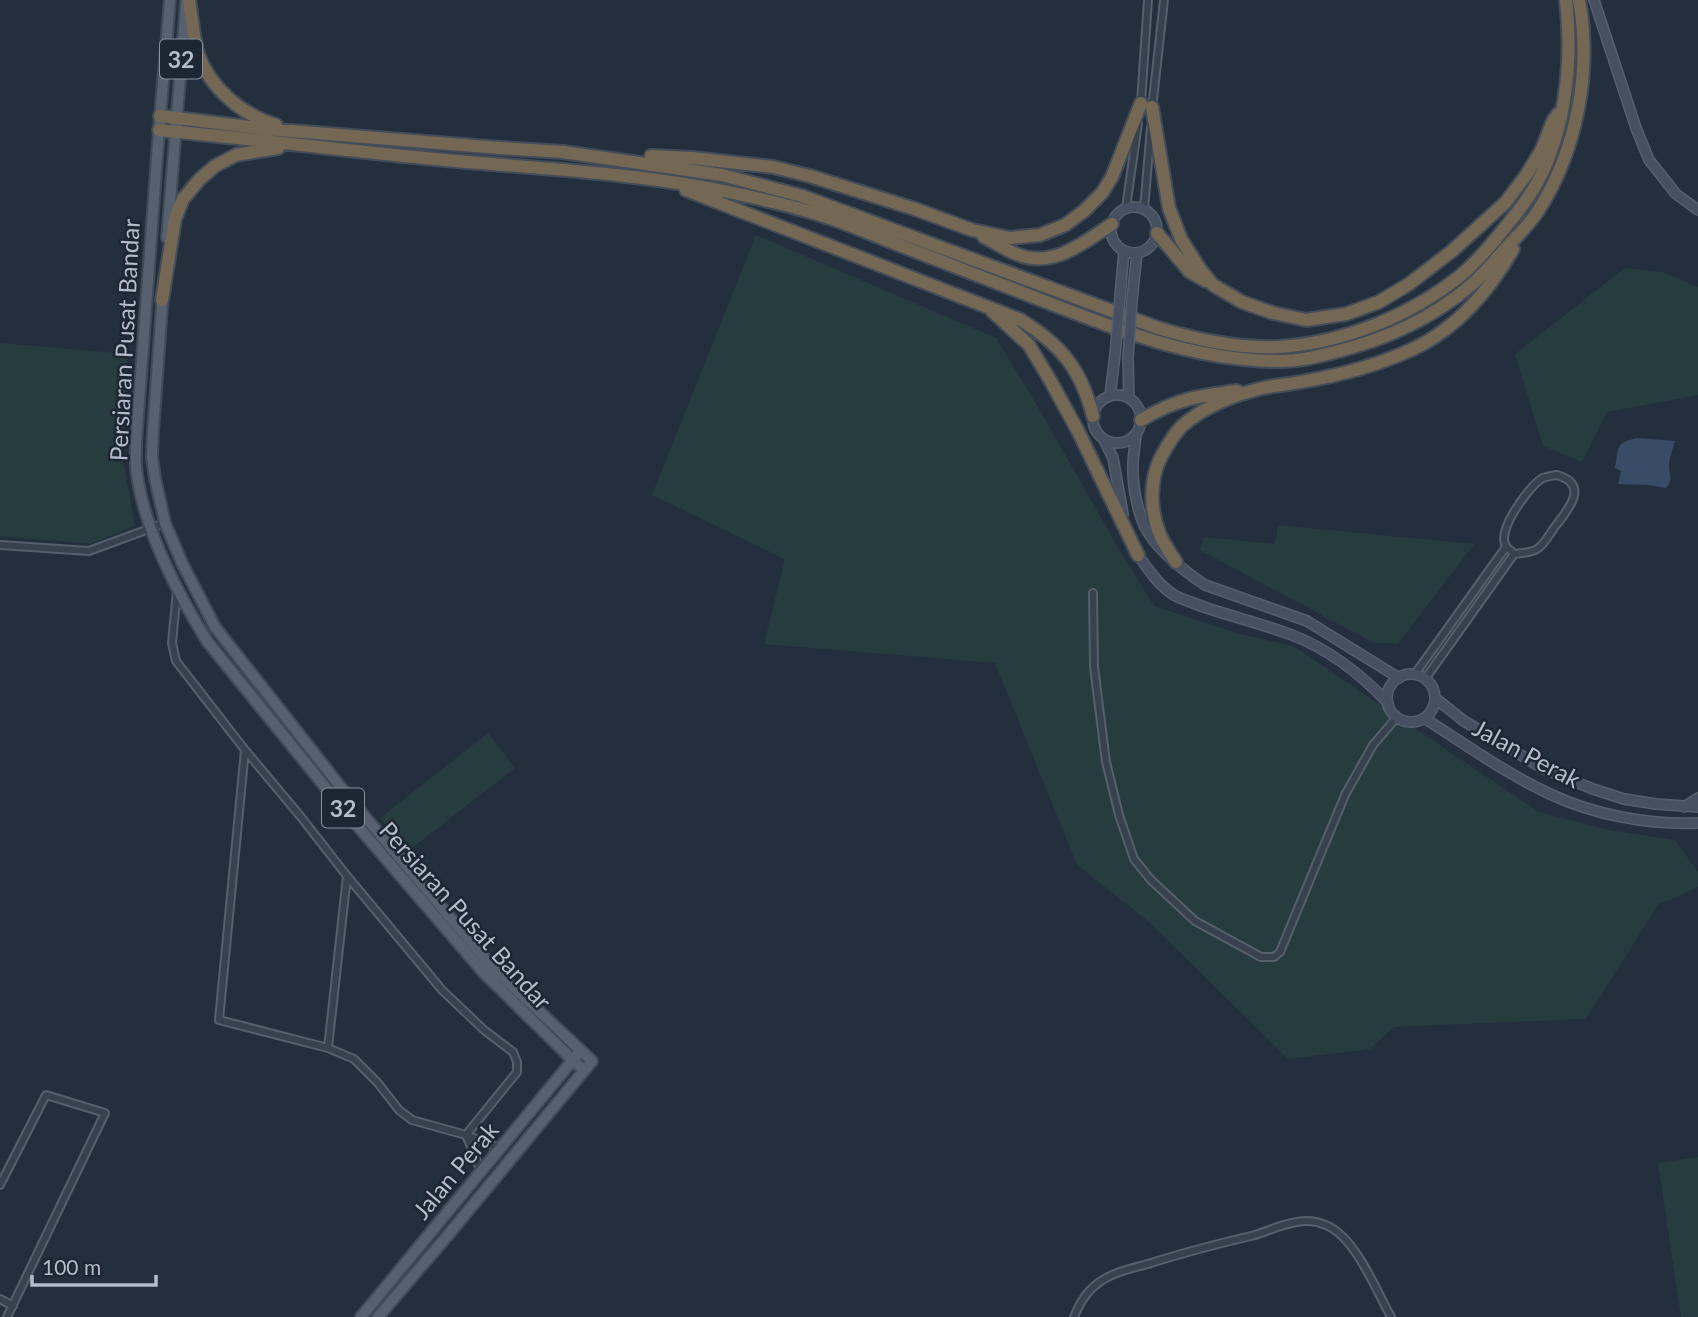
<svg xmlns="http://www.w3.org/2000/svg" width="1698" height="1317" viewBox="0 0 1698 1317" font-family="Lato,sans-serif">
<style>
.green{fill:#263c3f}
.water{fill:#394c67}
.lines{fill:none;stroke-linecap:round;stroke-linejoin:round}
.street-casing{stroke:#565f6c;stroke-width:10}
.secondary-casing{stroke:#565f6c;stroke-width:12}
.primary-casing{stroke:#414a57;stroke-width:14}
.highway-casing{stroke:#434c59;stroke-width:16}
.street{stroke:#38414e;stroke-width:6}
.secondary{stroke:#465061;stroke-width:9}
.primary{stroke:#56606e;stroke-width:10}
.highway{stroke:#746855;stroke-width:12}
.secondary-bridge-casing{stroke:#565f6c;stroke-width:12;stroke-linecap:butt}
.secondary-bridge{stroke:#465061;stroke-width:9}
.labels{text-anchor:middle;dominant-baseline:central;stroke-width:5;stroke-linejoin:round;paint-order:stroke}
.shield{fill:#1d2633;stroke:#878f9c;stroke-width:2}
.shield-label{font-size:23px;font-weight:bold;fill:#b4bcc9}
.street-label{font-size:24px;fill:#b4bcc9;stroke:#1d2633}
</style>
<rect width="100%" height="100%" fill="#242f3e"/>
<path class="green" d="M756,235L996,338L1038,407L1117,546L1154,606L1240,634L1293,646L1539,812L1609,830L1675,840L1698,872V887L1658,905L1586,1019L1394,1027L1370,1049L1288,1059L1148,921L1077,865L995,663L764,644L785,559L652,495Z
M1625,268L1662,272L1698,287V395L1607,412L1582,462L1543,446L1515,354Z
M0,343L128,354L123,460L135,526L90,544L0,536Z
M1278,525L1474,544L1398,644L1374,643L1200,550L1204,537L1275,544Z
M488,733L515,768L408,851L405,850L380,818Z
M1698,1157V1317H1681L1658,1163Z"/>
<path class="water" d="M1637,438L1675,441C1673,449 1669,458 1669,466C1669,475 1674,480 1666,488L1648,485L1618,484L1621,471L1615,468C1619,448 1614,443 1637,438Z"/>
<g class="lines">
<g class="street-casing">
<path id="street" d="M1141,102L1148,0
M1152,109L1164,0
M1126,208L1138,123
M1144,209L1151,127
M1557,475C1591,485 1567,511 1554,528C1549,535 1544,545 1537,549C1530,553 1522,553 1514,554C1514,553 1506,547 1506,546C1496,531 1528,488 1541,479C1546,476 1552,476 1557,475Z
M0,545L89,551L165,523
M177,591L172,643L176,661L245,750L301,817L347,876L442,990L484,1030L513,1052L517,1062V1072L466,1135
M1093,593L1094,667L1106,762L1119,815L1134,859L1151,880L1195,921L1261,957H1274L1280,952L1345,795L1373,745L1397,717
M1415,674L1506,547
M1425,679L1514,554
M245,750L219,1020L328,1048L354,1059L377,1082L399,1110L412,1120L466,1135L500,1148
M328,1048L347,876
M466,1135L481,1171
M0,1185L46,1095L105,1113L7,1317
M0,1299L13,1306
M1074,1317C1082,1297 1092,1284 1112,1275C1123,1270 1136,1267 1148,1264C1182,1253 1217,1244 1251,1236C1267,1232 1281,1224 1297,1222C1307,1220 1319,1222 1328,1226C1356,1239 1376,1290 1391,1317"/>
</g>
<g class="secondary-casing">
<path id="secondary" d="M1594,0L1636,128L1649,160L1676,194L1698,210
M1111 230a23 23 0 1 1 46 0a23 23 0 1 1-46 0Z
M1120,296L1124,251
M1132,300L1137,253
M1128,359L1129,398
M1093 419a24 24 0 1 1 48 0a24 24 0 1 1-48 0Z
M1110,396L1115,355
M1136,435C1135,447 1132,460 1133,472C1133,487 1138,512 1144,525C1155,548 1184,571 1205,585L1307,621L1399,678
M1104,440L1113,458L1123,514
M1136,550L1138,555C1148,569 1158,585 1174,595C1183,600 1194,603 1204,607C1233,617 1263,624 1292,635C1328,649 1362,675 1388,703
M1387 698a24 24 0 1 1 48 0a24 24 0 1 1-48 0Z
M1435,698L1464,721L1544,769L1593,789L1624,799L1656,804L1698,807
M1424,718C1465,744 1505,773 1550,794C1594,815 1649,825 1698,823
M1684,807L1698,798"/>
</g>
<g class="primary-casing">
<path id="primary" d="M170,0L159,130L136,442C136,453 135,464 137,475C145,530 178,594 207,641L343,809L484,973L584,1071
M167,238L186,3
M163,292L153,431L152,457L155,478L165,523L182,563L215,627L350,799L492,967L592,1061L448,1235L378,1317
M361,1317L577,1055"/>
</g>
<g class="highway-casing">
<path id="highway" d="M189,0C192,17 193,37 198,54C210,88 242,115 276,125
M1152,107L1169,208L1181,239L1200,269L1213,285L1242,302L1273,313L1306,320L1346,314L1379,302L1409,284L1452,251L1506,202L1527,174L1542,149L1553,121L1558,114
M160,116L266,129L500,148L563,152L722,175L802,196L1158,328C1197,340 1238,349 1279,347C1343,343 1410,316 1460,276C1478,261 1493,243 1507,225C1524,205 1540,182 1549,157C1568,106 1572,54 1566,0
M159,130C254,139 349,151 445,160C543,169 642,173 738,194C765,200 793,206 820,215C847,223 873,235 899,245C949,264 999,284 1049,303C1123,332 1195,360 1276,361C1296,362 1315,357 1335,352C1384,340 1431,319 1470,286C1483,275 1494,262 1505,249C1516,237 1529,225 1538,211C1577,150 1592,71 1579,0
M651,156L692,158L773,167L810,176L915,209L972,230L1010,238L1040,235L1065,225L1084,211L1102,193L1112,177L1141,103
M686,190L1021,320C1061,345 1081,369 1093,416
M1157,233L1190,272L1206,281
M984,237C994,242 1004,249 1014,253C1051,270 1082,244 1112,224
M162,300L175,219L183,199L199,180L215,166L236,155L278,148
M992,311L1029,345L1050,380L1078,431L1138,555
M1141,420C1176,399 1198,396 1237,391
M1176,562C1171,554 1164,544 1160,535C1150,510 1149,481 1161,457C1167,446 1173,435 1182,426C1203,407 1236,394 1263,388C1277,385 1292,384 1306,381C1341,375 1380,364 1413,349C1456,329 1490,290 1513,249"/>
</g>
<use href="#street" class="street"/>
<use href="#secondary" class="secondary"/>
<use href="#primary" class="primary"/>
<use href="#highway" class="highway"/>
<g class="secondary-bridge-casing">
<path id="secondary-bridge" d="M1115,355L1120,296
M1128,359L1132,300"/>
</g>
<use href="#secondary-bridge" class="secondary-bridge"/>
</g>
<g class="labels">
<g class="shield">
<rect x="160" y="39.5" width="42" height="39" rx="5"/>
<rect x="322" y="788.5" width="42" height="39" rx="5"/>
</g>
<g class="shield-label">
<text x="181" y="59">32</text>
<text x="343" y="808">32</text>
</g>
<g class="street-label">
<text transform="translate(124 340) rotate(-87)">Persiaran Pusat Bandar</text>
<text transform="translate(1527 753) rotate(28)">Jalan Perak</text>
<text transform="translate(466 915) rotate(48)">Persiaran Pusat Bandar</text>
<text transform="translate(455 1170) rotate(-50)">Jalan Perak</text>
</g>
</g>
<path d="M32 1275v10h124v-10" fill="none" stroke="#b4bcc9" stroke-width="3.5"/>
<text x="42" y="1275" font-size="21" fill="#b4bcc9" stroke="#1d2633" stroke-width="5" paint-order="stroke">100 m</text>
</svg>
